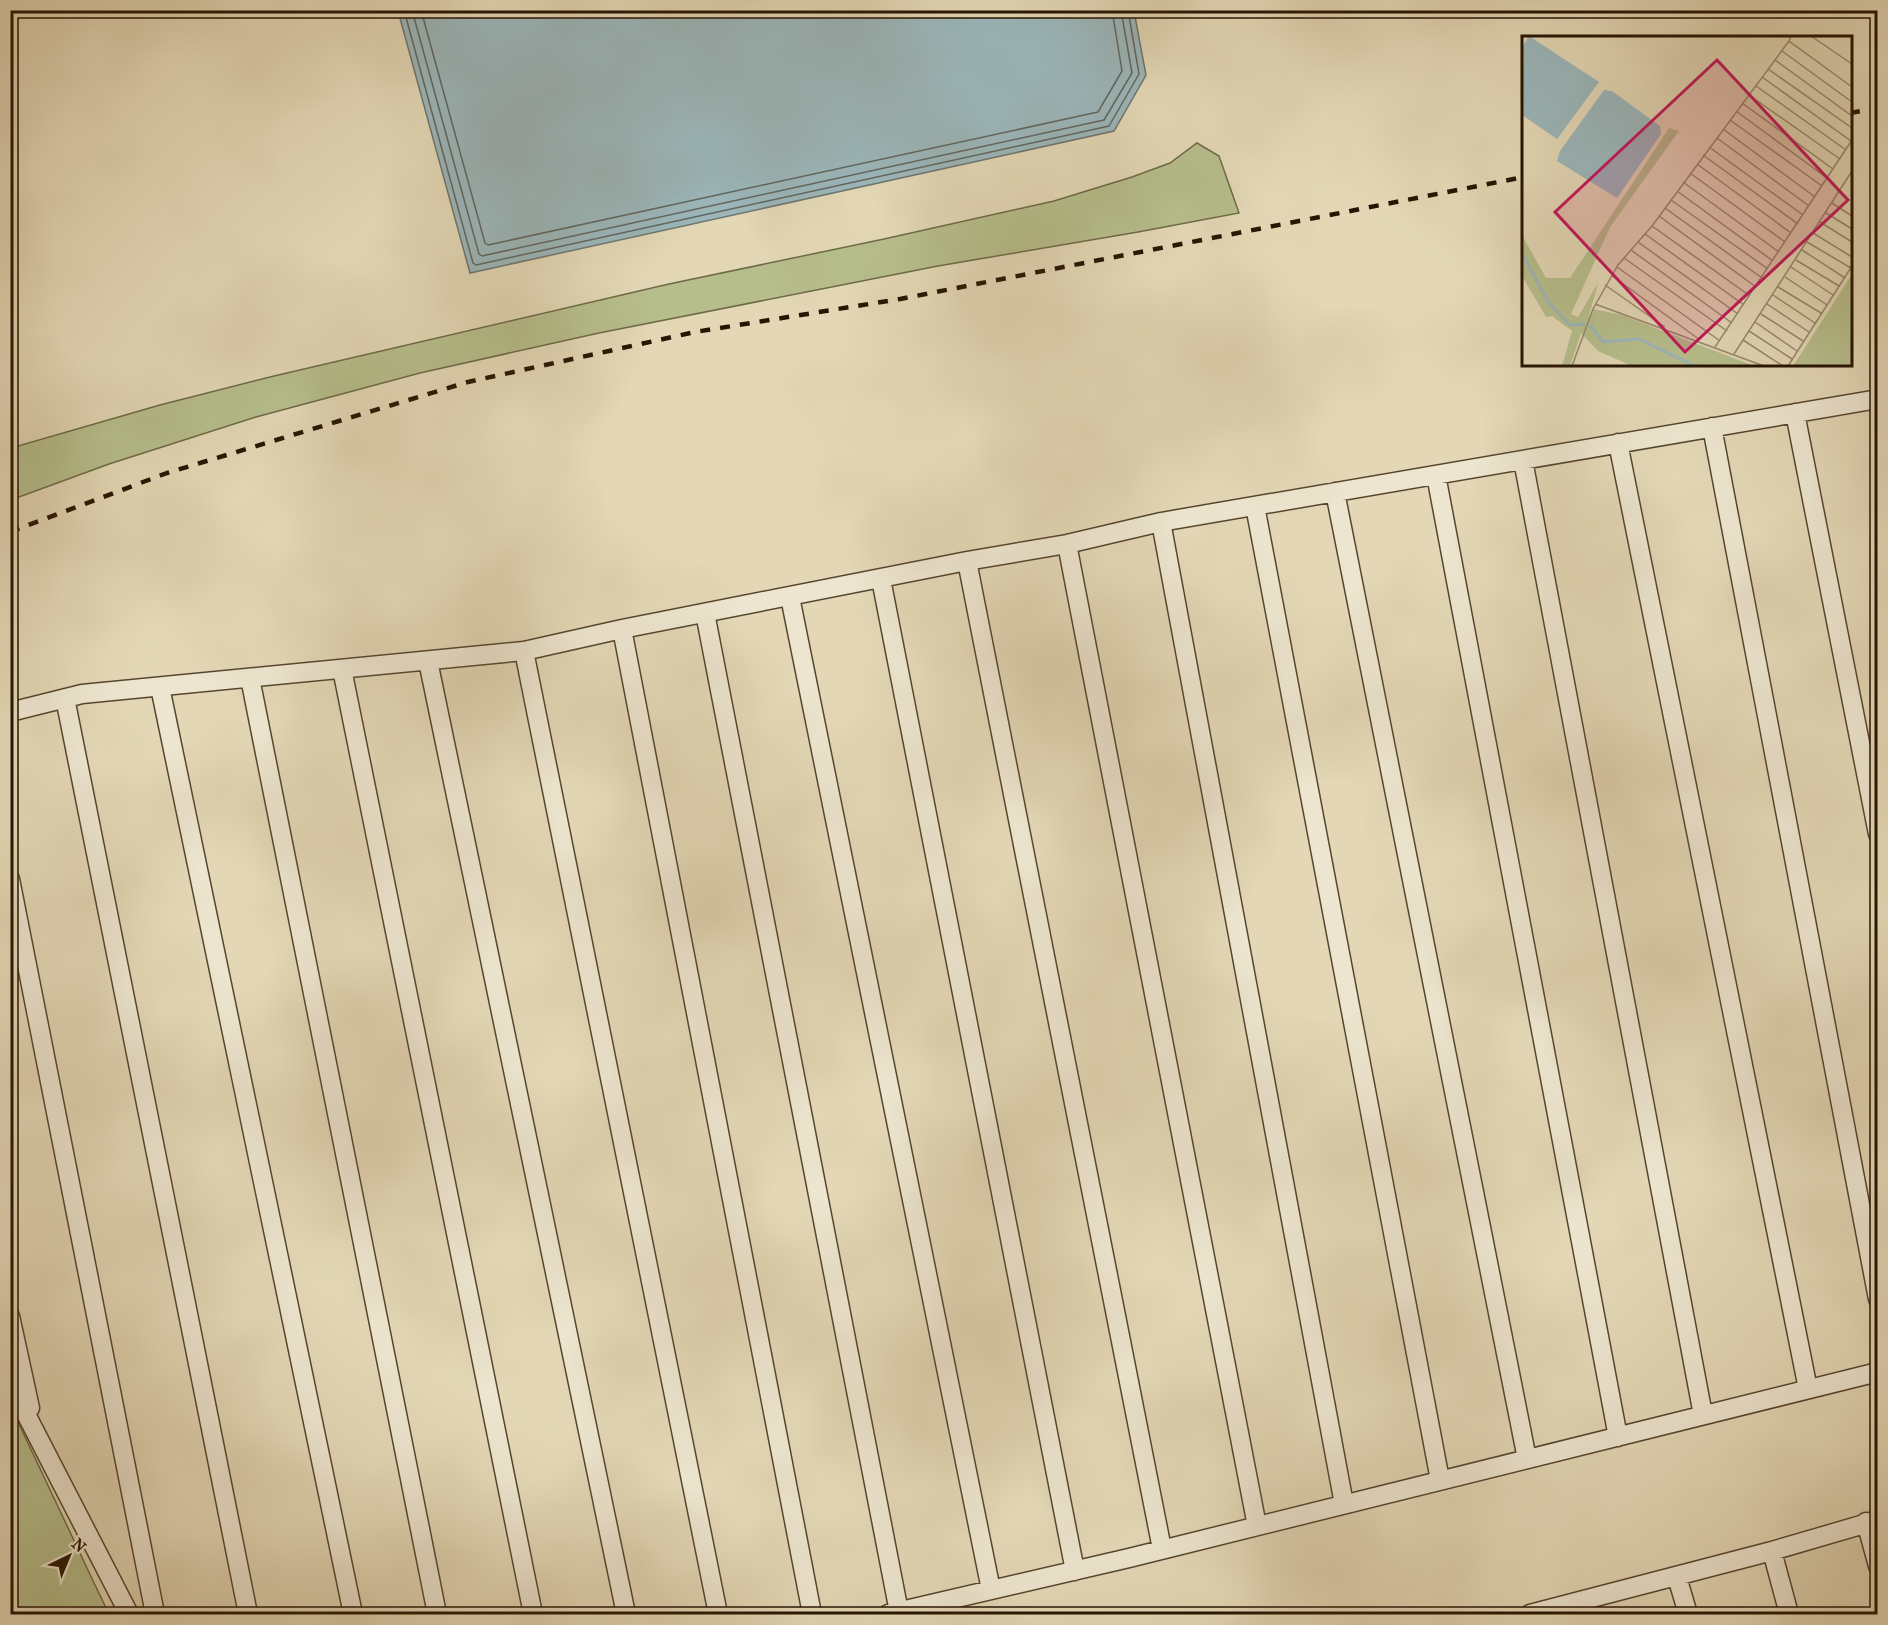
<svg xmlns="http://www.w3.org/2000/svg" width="1888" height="1625" viewBox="0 0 1888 1625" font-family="'IM FELL French Canon',serif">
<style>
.green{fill:#b6be8c;stroke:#6e6a47;stroke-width:1.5}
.water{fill:#9bb6ba;stroke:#6d7670;stroke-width:1.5}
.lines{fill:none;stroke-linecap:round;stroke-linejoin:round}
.shore{stroke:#61665e;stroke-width:1.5}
.lane-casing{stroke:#56462f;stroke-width:21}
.lane{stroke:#ede5cf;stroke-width:18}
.rail{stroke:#271502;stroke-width:4.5;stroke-dasharray:10 10;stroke-linecap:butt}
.inset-river{fill:none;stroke:#9bb6ba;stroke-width:3}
.inset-road{fill:none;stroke:#98896d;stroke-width:1.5}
.view{fill:#c2185b;fill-opacity:0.15;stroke:#c2185b;stroke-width:3}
.inset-edge{fill:none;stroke:#271502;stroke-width:3}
</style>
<rect width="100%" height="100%" fill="#e3d7b5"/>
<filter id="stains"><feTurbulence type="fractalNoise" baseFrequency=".00333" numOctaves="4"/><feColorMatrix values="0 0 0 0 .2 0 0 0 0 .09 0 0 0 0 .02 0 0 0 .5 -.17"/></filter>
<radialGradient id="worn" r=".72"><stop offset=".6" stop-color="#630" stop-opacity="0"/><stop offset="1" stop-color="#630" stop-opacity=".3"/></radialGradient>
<path class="green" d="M1197,143L1219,156L1239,213L1138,232L938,266L599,333L420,373L256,417L109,464L11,500V448L160,405L274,376L669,284L884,239L1054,201L1132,177L1170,163Z
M10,1405L95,1585L109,1614H11Z"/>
<path class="water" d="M398,11H1134L1146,75L1114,131L470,273Z"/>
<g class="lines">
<path class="shore" d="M404,10L473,263L476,265L1109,126L1139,74L1128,10
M412,10L479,254L482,256L1104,120L1132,73L1121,10
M421,10L485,243L488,245L1098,112L1122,71L1112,10"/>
<g class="lane-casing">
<path id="lane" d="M1795,413L1878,834
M1712,427L1878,1299
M1618,443L1808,1389
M1523,460L1703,1415
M1436,475L1618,1437
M1335,492L1527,1459
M1255,506L1440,1480
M1161,522L1344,1504
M1067,544L1257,1526
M967,561L1162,1549
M881,579L1075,1571
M790,597L991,1590
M705,613L899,1612
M622,629L812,1614
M524,651L718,1614
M428,661L626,1614
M342,669L533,1614
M250,678L437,1614
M160,687L353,1614
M65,698L248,1614
M10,712L82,694L524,651L622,629L967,561L1067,544L1161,522L1878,399
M10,879L155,1614
M10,1316L30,1408
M10,1383L129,1614
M1866,1522L1878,1566
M1772,1551L1789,1614
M1677,1577L1688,1614
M888,1614L1129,1558L1878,1372
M1530,1614L1772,1551L1878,1520"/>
</g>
<use href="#lane" class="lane"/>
<path class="rail" d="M1850,113L1878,108
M10,532L167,473L468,382L695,332L900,299L1524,177"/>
</g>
<g transform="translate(1522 36)">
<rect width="330" height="330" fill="#e3d7b5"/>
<path d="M147,92L157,95L88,191L49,278L56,281L76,247L66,283L71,273L100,279L232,330H110L76,315L59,297L48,330H40L50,295L30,280L24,281L0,240V199L24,242H48ZM330,238V330H271L318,257Z" fill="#b6be8c"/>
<path d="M7,0L77,46L35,103L0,79V11ZM82,54L90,55L138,90L139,98L95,162L35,125L38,115Z" fill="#9bb6ba"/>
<path class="inset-river" d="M0,217L27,267L48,289L63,288M68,289L81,306L117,303L173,330"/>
<path class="inset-road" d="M269,0L267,5L330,51M289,0L330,28M260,15L330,66M253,24L330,80M246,33L330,92M240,41L329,105M234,50L324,114M227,59L318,123M220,67L311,133M214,75L305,142M208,84L300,150M201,93L293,161M195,102L287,170M187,111L281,179M181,119L276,188M175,128L269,197M168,137L263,206M161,146L257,216M155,155L251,225M149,164L246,233M310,167L330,180M143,172L240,242M304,177L330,193M137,180L234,251M298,186L330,206M130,190L228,260M291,197L330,221M123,198L222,269M116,206L216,278M285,206L329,232M109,214L210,287M280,214L323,242M102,222L205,295M274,224L317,250M95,231L198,305M269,231L311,259M89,239L178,304M263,241L305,269M83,249L143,291M256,251L299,277M251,259L293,287M73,268L242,330M245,268L287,296M239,278L281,305M233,286L275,315M227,295L270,323M221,304L261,330M193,311L330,104M212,318L330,135M50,330L71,273L96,229L130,190L267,5M266,330L330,230"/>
<path class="view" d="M195,24L326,164L163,316L33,176Z"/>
<rect width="330" height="330" class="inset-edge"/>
</g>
<rect width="1888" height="1625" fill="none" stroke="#e3d7b5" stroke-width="36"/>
<rect x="12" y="12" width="1864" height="1601" fill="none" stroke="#271502" stroke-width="3"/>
<rect x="18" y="18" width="1852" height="1589" fill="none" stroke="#271502" stroke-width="1.5"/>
<g transform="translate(69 1556) rotate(43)" stroke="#ede5cf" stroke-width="4.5" paint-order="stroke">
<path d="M0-4.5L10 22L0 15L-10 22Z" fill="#271502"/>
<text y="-9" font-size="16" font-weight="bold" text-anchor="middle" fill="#271502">N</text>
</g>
<rect width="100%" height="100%" filter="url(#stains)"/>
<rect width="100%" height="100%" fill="url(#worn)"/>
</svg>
